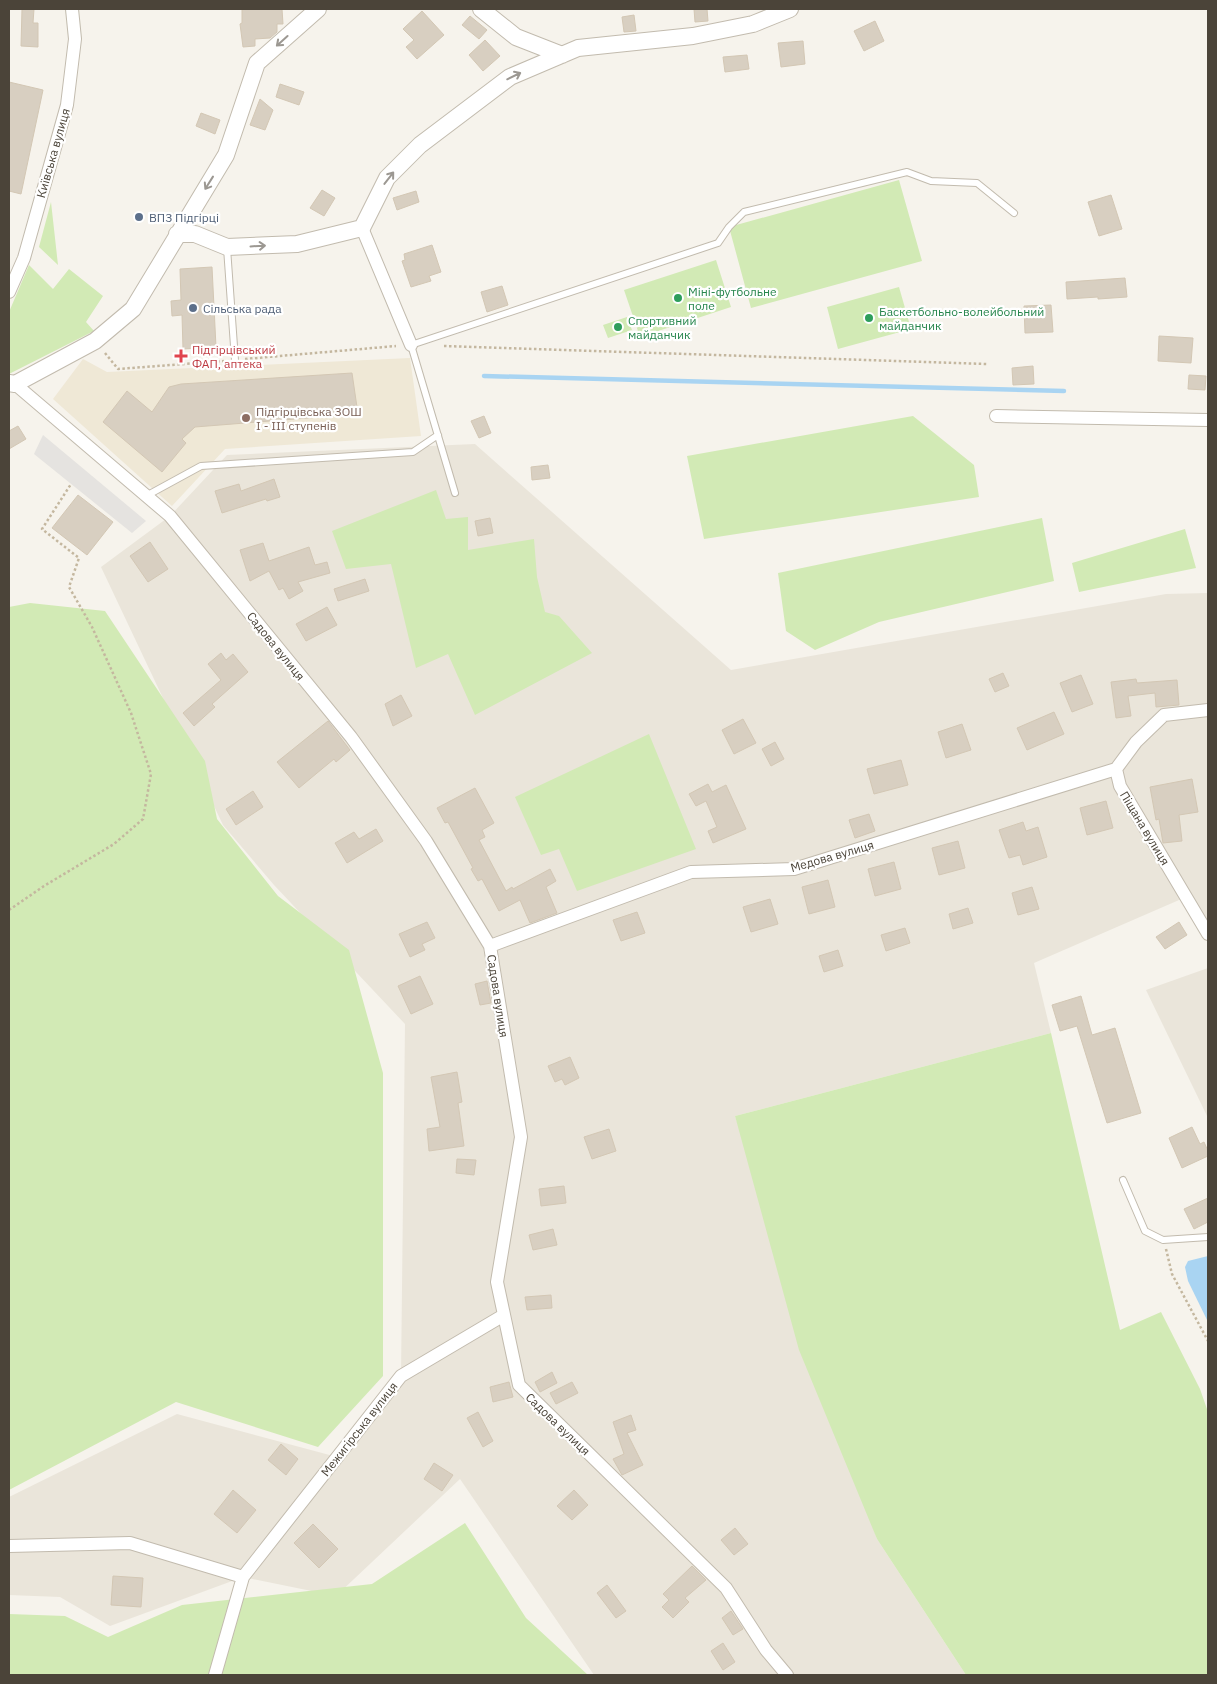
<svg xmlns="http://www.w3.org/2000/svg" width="1217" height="1684" viewBox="0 0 1217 1684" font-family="'IBM Plex Sans',sans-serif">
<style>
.residential{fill:#eae5da}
.education{fill:#efe8d6}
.green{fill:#d2eab5}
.parking{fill:#e5e3e0}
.water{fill:#a9d4f2}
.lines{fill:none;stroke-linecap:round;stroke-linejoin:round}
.stream{stroke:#a9d4f2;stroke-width:4.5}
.building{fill:#d8cfc1;stroke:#d3c7b4}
.service-casing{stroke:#c2bbae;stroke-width:8}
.minor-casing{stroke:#c2bbae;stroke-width:14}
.tertiary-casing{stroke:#c2bbae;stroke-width:18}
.path{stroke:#c4b79f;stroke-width:2.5;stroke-dasharray:2.5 2.5;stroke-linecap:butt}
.service{stroke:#fff;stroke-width:6}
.minor{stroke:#fff;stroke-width:12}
.tertiary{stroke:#fff;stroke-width:16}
.oneway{stroke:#9c9892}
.service-dot{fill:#5c6f8a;stroke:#fff;stroke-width:2}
.leisure-dot{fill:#2e9e5b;stroke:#fff;stroke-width:2}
.health-dot{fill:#e0444e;stroke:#fff;stroke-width:2}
.education-dot{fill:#8d6e63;stroke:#fff;stroke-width:2}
.labels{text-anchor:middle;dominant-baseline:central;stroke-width:4.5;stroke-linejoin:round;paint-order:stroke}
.street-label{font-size:12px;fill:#4b4439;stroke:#fff}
.service-label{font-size:12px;fill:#4e5e75;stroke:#fff;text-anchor:start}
.leisure-label{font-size:12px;fill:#27864d;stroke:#fff;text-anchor:start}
.health-label{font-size:12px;fill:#be3a42;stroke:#fff;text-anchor:start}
.education-label{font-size:12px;fill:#785e54;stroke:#fff;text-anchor:start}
</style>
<rect width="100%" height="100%" fill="#f6f3ec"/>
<path class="residential" d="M475,444L731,670L1166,594L1208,593V934L1186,897L1034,963L1051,1033L735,1116L877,1539L966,1675H594L460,1479L336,1596L243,1577L110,1626L60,1597L9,1595V1497L177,1414L337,1457L401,1376L405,1024L274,885L223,825L101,567L170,516L227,455Z
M1208,968V1118L1146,990Z"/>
<path class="education" d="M410,358L421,436L225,449L172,506L53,399L83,359L107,372Z"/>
<path class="green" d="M899,180L922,261L751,308L729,227Z
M51,202L58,265L39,247Z
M716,260L731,307L640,337L624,290Z
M29,265L53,289L69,269L103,296L86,322L94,331L9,374V312Z
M899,287L911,329L838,349L827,307Z
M627,317L632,330L608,338L603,325Z
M913,416L974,465L979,497L704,539L687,456Z
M436,490L446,519L468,517V550L534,539L537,577L545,612L559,616L592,653L475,715L448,654L416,668L391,564L346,569L332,531Z
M1042,518L1054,581L879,622L815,650L786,631L778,573Z
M1185,529L1196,568L1079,592L1072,563Z
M30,603L105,611L205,761L217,819L278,896L349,950L383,1073V1376L318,1447L176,1402L9,1490V607Z
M649,734L696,849L577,891L559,849L541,855L515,797Z
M1051,1033L1120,1330L1161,1312L1200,1389L1208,1412V1675H966L877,1539L799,1350L735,1116Z
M465,1523L526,1618L588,1675H9V1614L65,1616L108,1637L182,1605L372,1584Z"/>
<path class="parking" d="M43,435L146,521L132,533L34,454Z"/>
<path class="water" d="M1208,1256V1322L1188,1281L1185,1267L1188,1261Z"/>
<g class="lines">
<path class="stream" d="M484,376L1064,391"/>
</g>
<path class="building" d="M22,9H34L33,23H38V47L21,46Z
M242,9H282L283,24H277V32L270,38L255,39V46L243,47L240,24L242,23Z
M694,9H707L708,21L695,22Z
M422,11L444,35L417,59L406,47L414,40L403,29Z
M634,15L636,31L624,32L622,17Z
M470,16L487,30L479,39L462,25Z
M875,21L884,41L864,51L854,31Z
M485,40L500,56L483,71L469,55Z
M803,41L805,64L781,67L778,43Z
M747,55L749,69L725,72L723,57Z
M9,82L43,90L21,194L9,191Z
M280,84L304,92L299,105L276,97Z
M260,99L273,110L265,130L250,125Z
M201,113L220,120L215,134L196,126Z
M322,190L335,198L324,216L310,208Z
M416,191L419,202L397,210L393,198Z
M1111,195L1122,229L1099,236L1088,202Z
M432,245L441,272L429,276L431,281L411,287L402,261L405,260L404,254Z
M212,267L216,347L183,349L182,315L172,316L171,301L181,300L180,269Z
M1125,278L1127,297L1098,299V297L1067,299L1066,282Z
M502,286L508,305L487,312L481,292Z
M1051,305L1053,332L1025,333L1024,306Z
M1159,336L1193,338L1191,363L1158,361Z
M1033,366L1034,384L1013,385L1012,368Z
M352,373L358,414L195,427L182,439L186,443L162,472L103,422L127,391L152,412L169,387L181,384Z
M1189,375L1206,376L1205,390L1188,389Z
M484,416L491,433L479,438L471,421Z
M18,426L26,439L9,449V431Z
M548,465L550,478L532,480L531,467Z
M274,479L280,497L267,501L266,499L222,513L215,491L239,484L241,491Z
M78,495L113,522L87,555L52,528Z
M490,518L493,533L478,536L475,521Z
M150,542L168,569L148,582L130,556Z
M263,543L269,561L309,547L315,565L327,562L330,573L298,582L303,591L289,599L283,588L279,590L269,571L250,581L240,550Z
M365,579L369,591L338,601L334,589Z
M327,607L337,625L306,641L296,624Z
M221,653L226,660L233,654L248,672L212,704L215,707L194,726L183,713L221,680L208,664Z
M1003,673L1009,686L995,692L989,679Z
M1081,675L1093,704L1072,712L1060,683Z
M1136,679L1137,683L1177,680L1179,705L1156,707L1155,693L1128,696L1131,716L1116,718L1111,682Z
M401,695L412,716L393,726L385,704Z
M1054,712L1064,734L1027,750L1017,728Z
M743,719L756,743L734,754L722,730Z
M328,721L350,750L336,762L334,759L299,788L277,762Z
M962,724L971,750L946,758L938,732Z
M775,742L784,759L771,766L762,749Z
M901,760L908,785L874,794L867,769Z
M1192,779L1198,812L1179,815L1182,841L1163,843L1159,819L1156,820L1150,787Z
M708,784L712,792L726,785L746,829L713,843L708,831L717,827L706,801L696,806L689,794Z
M475,788L494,823L482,830L485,837L479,840L506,891L512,887L513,889L550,869L556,881L546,887L557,913L530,923L520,900L499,911L482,879L478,881L471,869L473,868L448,822L445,823L437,808Z
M253,791L263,807L236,825L226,809Z
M1106,801L1113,828L1087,835L1080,808Z
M869,814L875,831L855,838L849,820Z
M1023,822L1026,831L1038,827L1047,857L1023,865L1020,855L1009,858L999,830Z
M376,829L383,841L347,863L335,843L354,832L359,839Z
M958,841L965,868L939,875L932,848Z
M894,862L901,889L875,896L868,869Z
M828,880L835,907L809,914L802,887Z
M1032,887L1039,909L1018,915L1012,893Z
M770,899L778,924L751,932L743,907Z
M968,908L973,923L953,929L949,914Z
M637,912L645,933L621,941L613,920Z
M427,922L435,938L422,944L425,950L410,957L399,934Z
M1179,922L1187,935L1165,949L1156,937Z
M905,928L910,943L886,951L881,935Z
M838,950L843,966L824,972L819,956Z
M420,976L433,1004L411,1014L398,986Z
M487,981L491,1003L480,1005L475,984Z
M1081,996L1092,1035L1115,1028L1141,1113L1107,1123L1077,1026L1060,1031L1052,1005Z
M570,1057L579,1078L565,1085L562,1079L555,1082L548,1066Z
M457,1072L462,1102L458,1103L464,1146L429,1151L427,1129L440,1127L431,1077Z
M1192,1127L1200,1144L1204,1142L1208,1151V1156L1182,1168L1169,1138Z
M609,1129L616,1151L592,1159L584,1137Z
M457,1159L476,1160L474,1175L456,1173Z
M564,1186L566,1203L541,1206L539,1189Z
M1208,1198V1222L1194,1229L1184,1209Z
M553,1229L557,1245L533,1250L529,1235Z
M551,1295L552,1308L527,1310L525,1297Z
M552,1372L557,1383L540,1392L535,1382Z
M509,1382L513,1397L493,1402L490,1387Z
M572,1382L578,1393L556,1404L550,1393Z
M478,1412L493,1441L483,1447L467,1418Z
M631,1415L636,1430L627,1433L643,1465L622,1475L613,1459L624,1454L613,1422Z
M281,1444L298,1459L286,1475L268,1460Z
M434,1463L453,1475L442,1491L424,1479Z
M233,1490L256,1510L237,1533L214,1514Z
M574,1490L588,1505L572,1520L557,1506Z
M313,1524L338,1549L319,1568L294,1543Z
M735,1528L748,1544L734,1555L721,1540Z
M692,1566L706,1580L685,1598L689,1602L673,1618L662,1607L669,1600L663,1594Z
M113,1576L143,1578L141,1607L111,1605Z
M607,1585L626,1611L616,1618L597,1593Z
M731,1611L743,1629L733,1635L722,1618Z
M723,1643L735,1662L723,1670L711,1651Z"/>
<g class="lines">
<g class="service-casing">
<path id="service" d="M227,248L235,360
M455,493L411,345L718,243L729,227L744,212L907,172L931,181L977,183L1014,213
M146,496L201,466L413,452L438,435
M1123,1180L1145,1231L1163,1240L1208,1237"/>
</g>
<g class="minor-casing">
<path id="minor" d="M362,228L411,345
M9,292L24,258L67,105L75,39L72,9
M15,384L170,516L351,737L426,841L490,946L521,1137L497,1282L519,1385L726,1588L766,1650L787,1675
M996,416L1208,420
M1208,710L1164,715L1136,742L1116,769L1120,786L1208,934
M490,946L691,872L794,869L1116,769
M9,1546L130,1543L243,1577
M215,1675L243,1577L401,1376L504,1315"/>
</g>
<g class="tertiary-casing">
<path id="tertiary" d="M481,9L516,37L562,55
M177,234H195L227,247L297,244L362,228L387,178L420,145L510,77L578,48L693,36L753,24L790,9
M9,383L15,384L95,341L133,309L226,155L257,63L318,9"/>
</g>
<path class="path" d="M444,346L987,364
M105,353L118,369L224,361
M245,359L396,346
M9,910L44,886L114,844L143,819L151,774L131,713L92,627L69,587L79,558L42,529L71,484
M1166,1249L1172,1274L1208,1341"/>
<use href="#service" class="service"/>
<use href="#minor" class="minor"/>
<use href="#tertiary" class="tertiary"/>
</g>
<defs><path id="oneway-shaft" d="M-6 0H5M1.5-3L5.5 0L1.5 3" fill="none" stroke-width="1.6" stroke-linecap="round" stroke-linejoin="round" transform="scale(1.25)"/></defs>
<g class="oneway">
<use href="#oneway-shaft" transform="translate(282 41) rotate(138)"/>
<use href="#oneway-shaft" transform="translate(514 76) rotate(-26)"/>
<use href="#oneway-shaft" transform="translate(389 178) rotate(-52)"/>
<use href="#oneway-shaft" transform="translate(209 183) rotate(122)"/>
<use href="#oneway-shaft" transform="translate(258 246) rotate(-3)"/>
</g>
<g class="service-dot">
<circle cx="139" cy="217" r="5"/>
<circle cx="193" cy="308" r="5"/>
</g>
<g class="leisure-dot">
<circle cx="678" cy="298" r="5"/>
<circle cx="869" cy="318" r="5"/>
<circle cx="618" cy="327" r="5"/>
</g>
<path class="health-dot" d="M178.5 348.5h5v5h5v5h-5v5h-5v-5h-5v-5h5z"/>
<circle class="education-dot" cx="246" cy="418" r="5"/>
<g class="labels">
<g class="street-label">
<text transform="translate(53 153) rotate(-74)">Київська вулиця</text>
<text transform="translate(276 646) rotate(51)">Садова вулиця</text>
<text transform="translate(1145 828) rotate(59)">Піщана вулиця</text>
<text transform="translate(832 856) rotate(-16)">Медова вулиця</text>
<text transform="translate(498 996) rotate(81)">Садова вулиця</text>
<text transform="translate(558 1424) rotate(44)">Садова вулиця</text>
<text transform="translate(359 1429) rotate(-52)">Межигірська вулиця</text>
</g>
<g class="service-label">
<text x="149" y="217">ВПЗ Підгірці</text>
<text x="203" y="308">Сільська рада</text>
</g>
<g class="leisure-label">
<text x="688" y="291">Міні-футбольне<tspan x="688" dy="14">поле</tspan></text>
<text x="879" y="311">Баскетбольно-волейбольний<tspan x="879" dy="14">майданчик</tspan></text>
<text x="628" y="320">Спортивний<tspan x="628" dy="14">майданчик</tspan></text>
</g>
<g class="health-label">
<text x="192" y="349">Підгірцівський<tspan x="192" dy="14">ФАП, аптека</tspan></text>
</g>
<g class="education-label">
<text x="256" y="411">Підгірцівська ЗОШ<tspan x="256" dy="14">І - ІІІ ступенів</tspan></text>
</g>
</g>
<rect width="1217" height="1684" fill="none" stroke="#4b4439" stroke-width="20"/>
</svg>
